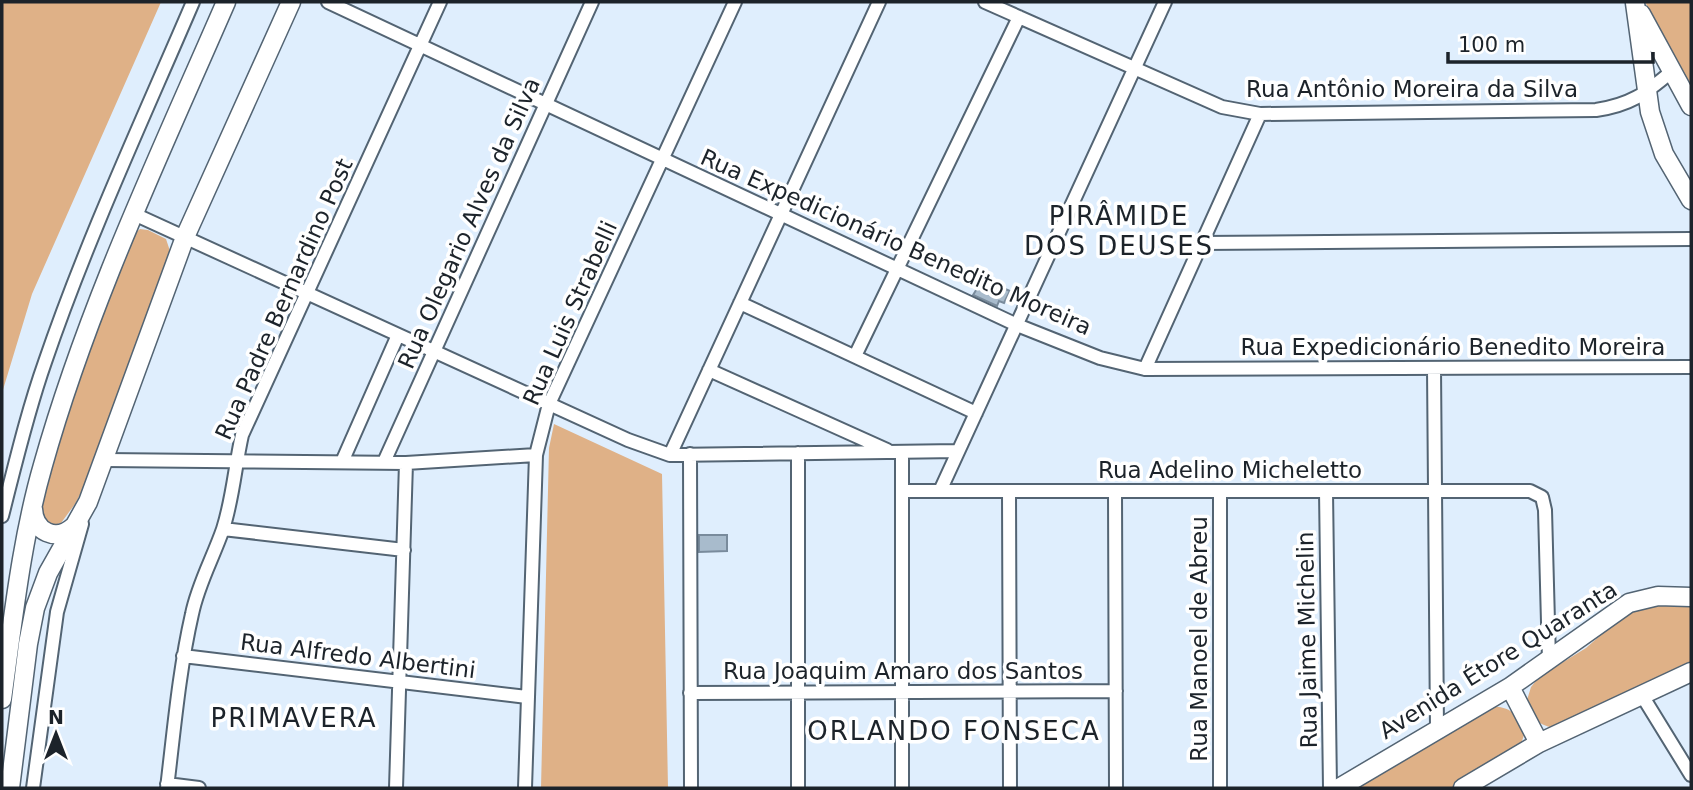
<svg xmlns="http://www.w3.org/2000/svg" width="1693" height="790" viewBox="0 0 1693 790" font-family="'DejaVu Sans',sans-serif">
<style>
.green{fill:#dfb187}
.building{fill:#a8bbcc;stroke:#798b9c;stroke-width:2}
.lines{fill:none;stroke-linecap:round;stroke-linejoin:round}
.street-casing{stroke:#536473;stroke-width:16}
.secondary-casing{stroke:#536473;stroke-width:21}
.street{stroke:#fff;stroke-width:12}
.secondary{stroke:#fff;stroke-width:18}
.labels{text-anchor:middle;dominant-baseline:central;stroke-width:7;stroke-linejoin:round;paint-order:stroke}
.street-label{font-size:23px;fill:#1c232a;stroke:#fff}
.quarter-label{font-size:26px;letter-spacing:2px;fill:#1c232a;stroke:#fff}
</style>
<rect width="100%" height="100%" fill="#dfeefd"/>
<path class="green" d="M2,2H161L32,294L2,393Z
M1645,2H1691V87Z
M140,229L148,230L166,239L170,251L96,464L75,504L61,523C49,527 45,521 41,511L73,391L91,339L135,233Z
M554,424L662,474L668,788H541L549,448Z
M1651,605H1691V663L1557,728C1540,727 1529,717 1527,700L1531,687L1539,677L1586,648L1627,612Z
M1488,706C1507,706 1517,712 1526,729L1520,747L1455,788H1353Z"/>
<path class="building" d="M983,279L1010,291L1004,303L999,301L997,306L973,295Z
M699,535H727V551L699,552Z"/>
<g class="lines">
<g class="street-casing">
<path id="street" d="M328,2L1017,325L1100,358L1145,369L1691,367
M985,2L1222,107L1260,114L1596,110C1630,105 1645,94 1671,72
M134,214L628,440L670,455L958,451
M1202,243L1691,239
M740,303L976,413
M855,356L1019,17
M1434,368L1437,729
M1145,369L1260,114
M709,370L887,450
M798,453V788
M690,454L691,788
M670,455L879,2
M105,460L406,463L536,455
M342,462L398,335
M384,462L592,2
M902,491H1530L1542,497L1545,510L1549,660
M940,491L1165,2
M1009,491L1010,788
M1115,491L1116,788
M1220,491V788
M1326,491L1330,788
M2,516C15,465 27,413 45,362C87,239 142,121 193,2
M223,529L404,550
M183,656L527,697
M690,693L1116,691
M1643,697L1691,775
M167,784L199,788
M33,788L57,612L82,524
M167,788C174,730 179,671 192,614C198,584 213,558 223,529C233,498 235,466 242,435L440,2
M396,788L406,463
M525,788L536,455L549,404L735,2
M902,788V452"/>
</g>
<g class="secondary-casing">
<path id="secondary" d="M1635,3L1650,112L1664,154L1691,200
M1641,14L1691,106
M33,509C34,532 56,542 73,527
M1510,687L1539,743
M2,699C13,621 21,541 43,465C88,305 160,154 226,2
M10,788L28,644L35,608L48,573L88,502L185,237L291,2
M1339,788L1510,687L1629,603L1658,596L1691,597
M1463,788L1539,743L1691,672"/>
</g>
<use href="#street" class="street"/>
<use href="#secondary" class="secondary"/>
</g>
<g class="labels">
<g class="street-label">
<text x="1412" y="89">Rua Antônio Moreira da Silva</text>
<text transform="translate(469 223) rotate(-66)">Rua Olegario Alves da Silva</text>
<text transform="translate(896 242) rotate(24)">Rua Expedicionário Benedito Moreira</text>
<text transform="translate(284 299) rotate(-66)">Rua Padre Bernardino Post</text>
<text transform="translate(570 313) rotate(-66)">Rua Luis Strabelli</text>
<text x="1453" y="347">Rua Expedicionário Benedito Moreira</text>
<text x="1230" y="470">Rua Adelino Micheletto</text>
<text transform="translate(1199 639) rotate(-90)">Rua Manoel de Abreu</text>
<text transform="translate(1307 640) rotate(-91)">Rua Jaime Michelin</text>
<text transform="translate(358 656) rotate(7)">Rua Alfredo Albertini</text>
<text transform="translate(1498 660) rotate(-32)">Avenida Étore Quaranta</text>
<text x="903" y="671">Rua Joaquim Amaro dos Santos</text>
</g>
<g class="quarter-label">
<text x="1119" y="216">PIRÂMIDE<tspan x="1119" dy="30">DOS DEUSES</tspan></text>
<text x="294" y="718">PRIMAVERA</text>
<text x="954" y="731">ORLANDO FONSECA</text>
</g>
</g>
<rect width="1693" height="790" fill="none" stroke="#1c232a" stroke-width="7"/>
<g transform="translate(56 734)" stroke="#ffffff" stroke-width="5" paint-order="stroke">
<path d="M0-5L12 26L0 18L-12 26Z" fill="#1c232a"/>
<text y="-10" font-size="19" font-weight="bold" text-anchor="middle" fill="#1c232a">N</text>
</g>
<path d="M1448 52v10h205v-10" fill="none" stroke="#1c232a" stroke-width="3.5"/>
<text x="1458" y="52" font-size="21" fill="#1c232a" stroke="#ffffff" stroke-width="5" paint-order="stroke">100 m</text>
</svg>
